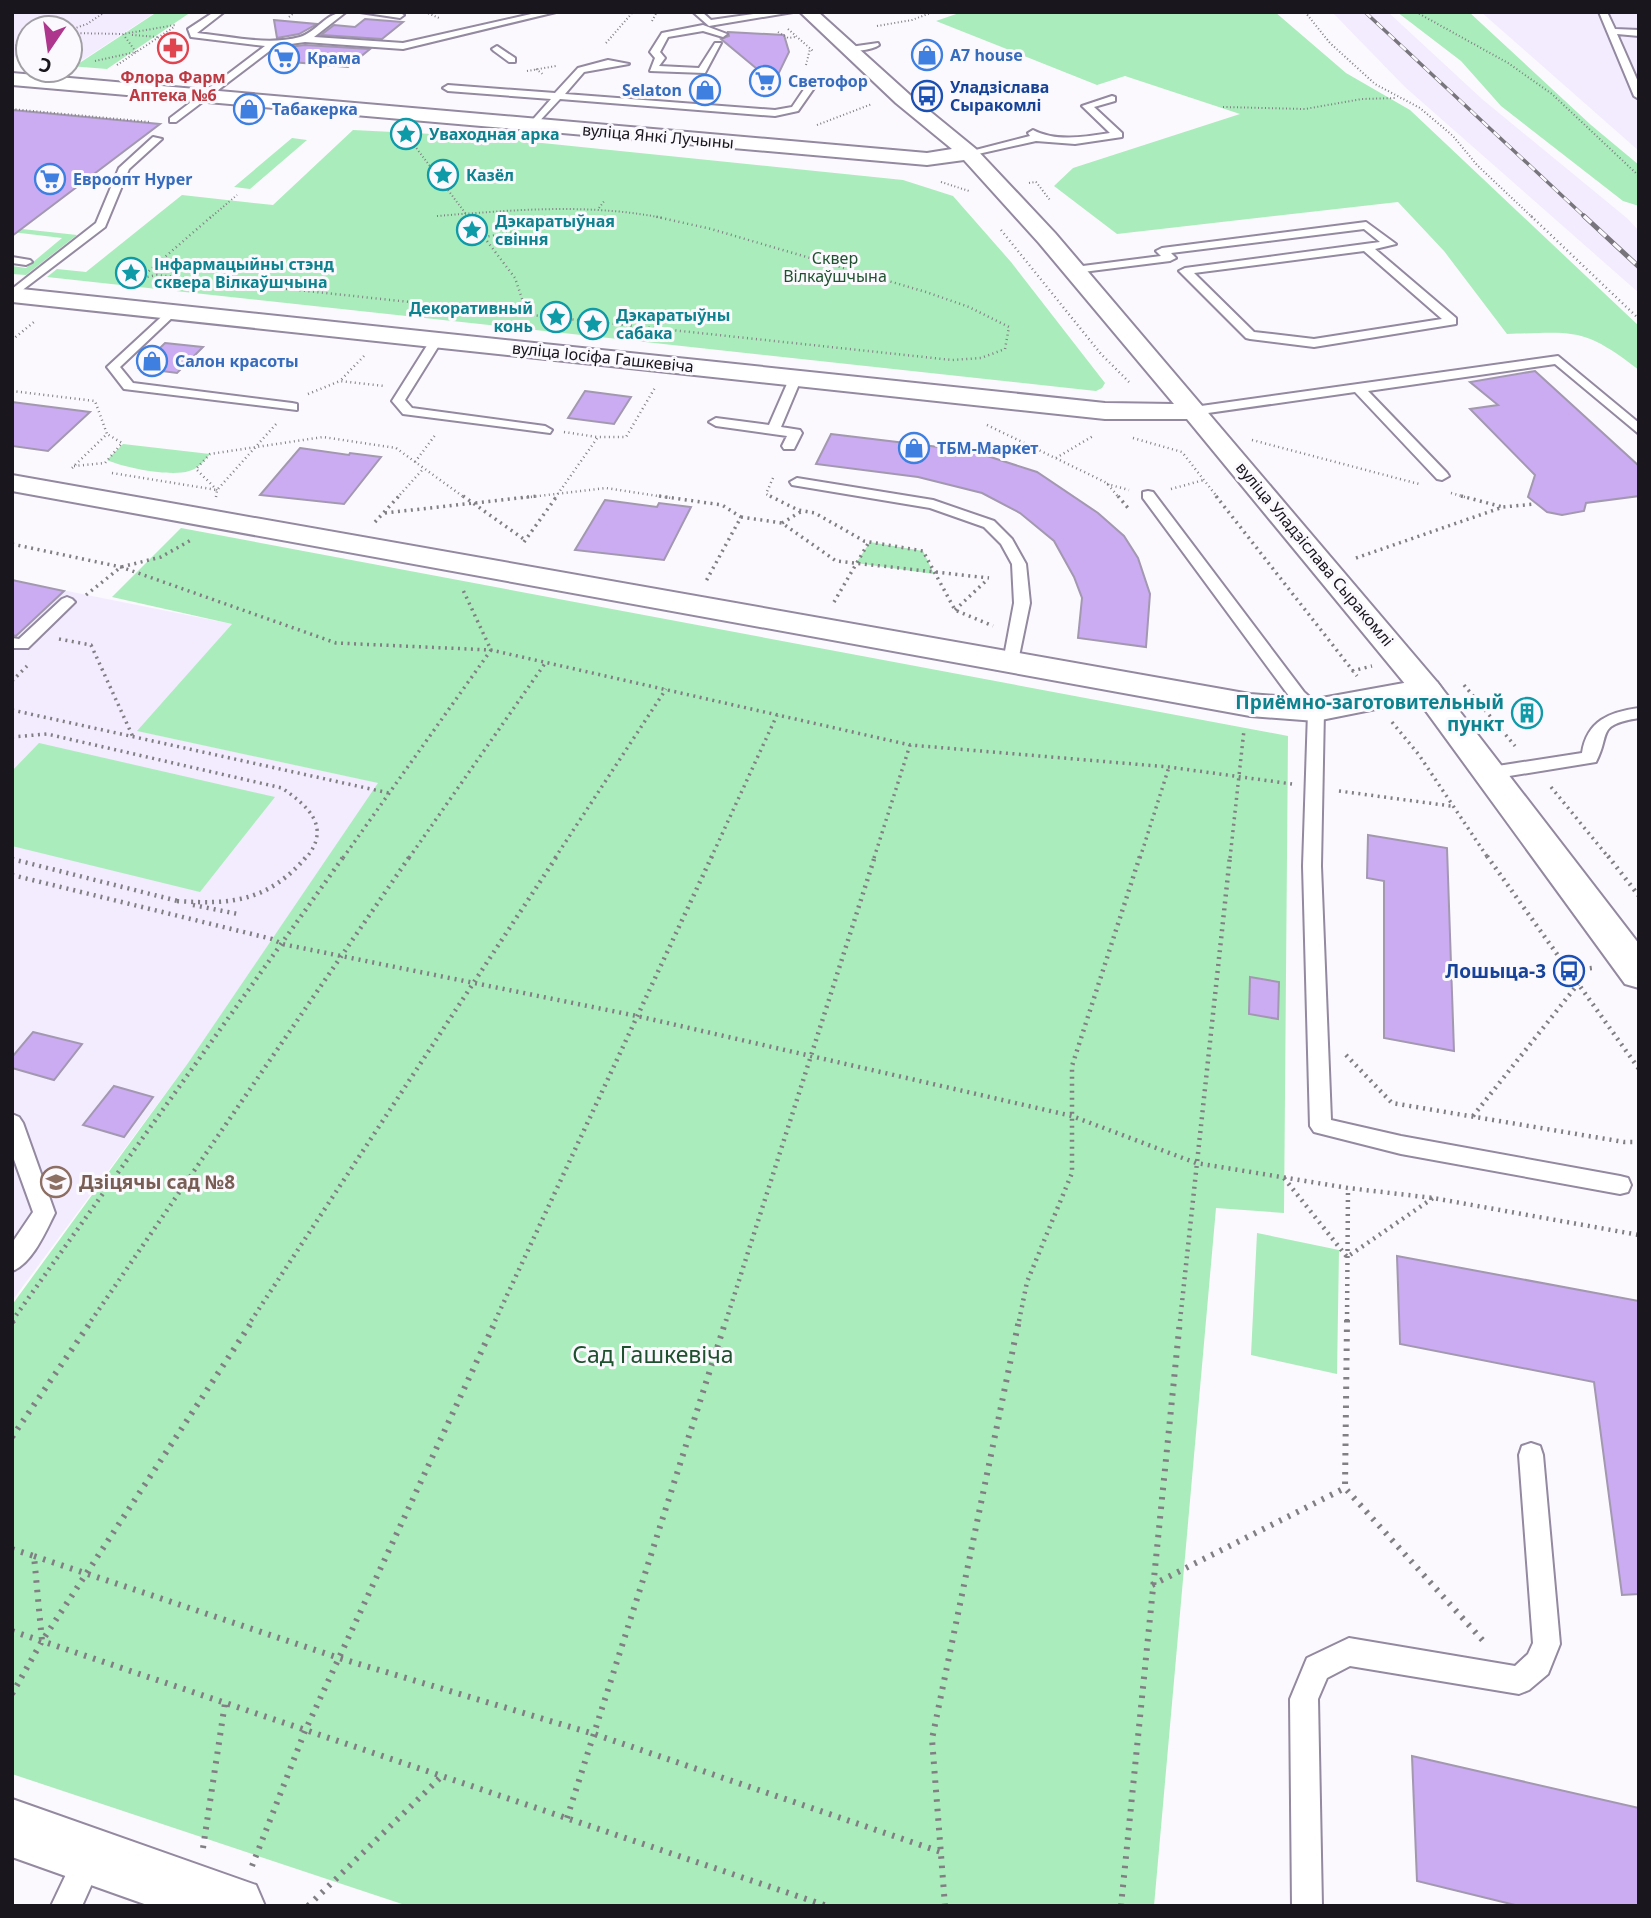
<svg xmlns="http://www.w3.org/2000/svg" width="1651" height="1918" viewBox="0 0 1651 1918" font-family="'Noto Sans',sans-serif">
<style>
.built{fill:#f3ebfe}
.green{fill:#aaecbb}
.building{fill:#cbabf2;stroke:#a298b0;stroke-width:2}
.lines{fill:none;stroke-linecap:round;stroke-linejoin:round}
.service-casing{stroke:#9389a0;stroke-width:4}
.minor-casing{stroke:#9389a0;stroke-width:4}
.tertiary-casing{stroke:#9389a0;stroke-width:4}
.path-far4{stroke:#817e84;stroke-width:2;stroke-dasharray:1 2.5;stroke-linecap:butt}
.path-far3{stroke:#817e84;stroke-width:2.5;stroke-dasharray:1 3.5;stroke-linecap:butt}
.path-far2{stroke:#817e84;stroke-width:3.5;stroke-dasharray:2 4.5;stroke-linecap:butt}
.path-far1{stroke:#817e84;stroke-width:4.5;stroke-dasharray:2 5;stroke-linecap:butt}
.path{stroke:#817e84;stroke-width:6;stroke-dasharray:2.5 7;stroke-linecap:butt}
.service{fill:#fff;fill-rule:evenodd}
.minor{fill:#fff;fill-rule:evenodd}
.tertiary{fill:#fff;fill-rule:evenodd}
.rail-far1-casing{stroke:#78757c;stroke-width:3.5}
.rail-casing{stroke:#78757c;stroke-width:5}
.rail-far1{stroke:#fbf9fe;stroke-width:2.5;stroke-dasharray:8;stroke-linecap:butt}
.rail{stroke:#fbf9fe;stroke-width:3.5;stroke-dasharray:10;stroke-linecap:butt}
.labels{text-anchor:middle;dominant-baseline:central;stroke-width:6;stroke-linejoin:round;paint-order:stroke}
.far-shop-label{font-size:16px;font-weight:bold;fill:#366cbe;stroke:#fbf9fe;text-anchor:start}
.far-health-label{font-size:16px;font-weight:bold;fill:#be3a42;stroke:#fbf9fe}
.far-transit-label{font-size:16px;font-weight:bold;fill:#164399;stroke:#fbf9fe;text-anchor:start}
.far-culture-label{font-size:16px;font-weight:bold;fill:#0d838f;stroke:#fbf9fe;text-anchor:start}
.far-street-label{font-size:16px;fill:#1a161e;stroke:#fbf9fe}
.far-park-label{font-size:16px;fill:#1e522f;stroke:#fbf9fe}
.culture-label{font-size:19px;font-weight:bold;fill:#0d838f;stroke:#fbf9fe;text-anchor:end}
.transit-label{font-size:19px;font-weight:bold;fill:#164399;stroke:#fbf9fe;text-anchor:end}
.education-label{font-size:19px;font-weight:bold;fill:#785e54;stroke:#fbf9fe;text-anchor:start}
.near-park-label{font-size:23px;fill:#1e522f;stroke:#fbf9fe}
</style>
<rect width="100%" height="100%" fill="#fbf9fe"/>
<path class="built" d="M12,12H156L78,63L70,62V28H28V59L12,57Z
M1332,12H1388L1482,99L1628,219L1639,231V293L1405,87Z
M1481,12H1639V151Z
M12,580L232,624L138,731L379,783L188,1063L12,1301Z"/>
<path class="green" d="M157,12H191L107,69L70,66V63L78,64Z
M962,12H1275L1346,73L1410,110L1639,326V370C1583,327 1576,332 1507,334L1444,251L1398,202L1117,234L1054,186L1073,168L1240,114L1125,76L1097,85L936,21Z
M1397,12H1469L1591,125L1639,165V206L1623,201L1501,106L1461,61Z
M353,130L473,136L903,180L953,196L1011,262L1105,383L1102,388L1096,391L47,277L57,269L86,272L182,195L273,205Z
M292,138L307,140L250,189L234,187Z
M22,229L77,235L26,275L12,274V266L26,268L62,238L12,232Z
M123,444L210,454C204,461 198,469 189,471C171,477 125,468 107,460Z
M181,528L1288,736L1284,1213L1216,1208L1154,1906H408L12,1774V1305L188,1063L378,783L137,731L232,624L112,597Z
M870,542L923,551L934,574L856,563Z
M39,743L275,797L200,892L12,846V771Z
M1257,1233L1339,1250L1337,1374L1251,1355Z"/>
<path class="building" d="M365,19L403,22L382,39L321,35L334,25L355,27Z
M274,20L317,24L299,34L277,38Z
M728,32L784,35L789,52L774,83L721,39L729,36Z
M305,45L370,49L348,67L281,61L279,48Z
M12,110L160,124L12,236Z
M165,343L203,347L177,373L139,368Z
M1535,371L1639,466V496L1586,503L1584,511L1562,515L1547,512L1528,497L1535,475L1470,409L1498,405L1470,382Z
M585,391L631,397L614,424L568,418Z
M12,402L90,412L48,451L12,446Z
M831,434L972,451L1037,472L1098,513L1124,536L1138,558L1150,594L1146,647L1078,638L1082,598L1074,577L1054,541L1020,513L982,493L918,477L816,464Z
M300,448L349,455L350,453L381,457L344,504L260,495Z
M605,500L657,507L659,503L691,507L664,560L575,550Z
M12,580L64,591L16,636L12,635Z
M1368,835L1447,848L1454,1051L1384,1038V881L1367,878Z
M1250,977L1279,982L1278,1019L1249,1014Z
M33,1032L82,1044L54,1080L12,1068V1057Z
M114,1086L153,1097L124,1137L83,1125Z
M1397,1256L1639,1301V1594L1622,1595L1594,1382L1400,1344Z
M1412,1756L1639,1808V1906H1519L1417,1881Z"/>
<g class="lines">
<g class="service-casing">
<path id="service" d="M214,12H224L197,33C230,36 267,46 300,37C317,32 326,12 346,12L314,37L403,43L540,12H556L403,49L305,42L276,46L176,122H170V118L265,46L191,37L188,29Z
M360,12H398L404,15L400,18Z
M693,12H702L711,20L768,12H793L709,26Z
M1599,12H1607L1615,29L1639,30V36L1617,34L1639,84V99L1634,96Z
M703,25L727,34L723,37L703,31L668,37L660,52L665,58L659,66L699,68L715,43H721L705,73L650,71L655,58L650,52L662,33Z
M878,43L879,45C872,50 851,53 843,48Z
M497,46L515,58V62H509L494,51L492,49Z
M608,60L629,64L584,72L565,94L775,110L792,107L811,79L819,81L798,111L775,116L560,99L533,128L528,125L551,99L448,91L443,88L448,85L555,93L578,68Z
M1112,96L1115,97V101L1094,107L1122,133V137L1075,144L1036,141L969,156L964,153L1030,136L1028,133L1033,130C1055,142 1085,137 1110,133L1082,106Z
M153,137L162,139L129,169L105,227L12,298V289L96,223L119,168Z
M1366,222L1396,244L1375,249L1456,318V324L1314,347L1250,339L1246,338L1179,271L1185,268L1380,242L1364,229L1171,253L1176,258L1170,261L1075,273L1069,270L1075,267L1161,256L1156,251L1162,248ZM1364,251L1442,319L1314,339L1254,332L1194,273Z
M12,257L30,260L32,262L26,265L12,263Z
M171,308L177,312L175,315L120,367L133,383L292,403L297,404V410L124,389L107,367Z
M437,335L443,339L405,400L412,408L545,426L552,430L550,433L403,414L392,401L433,336Z
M1558,356L1639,423V434L1555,364L1368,391L1447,473L1449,476L1442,480L1437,479L1355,392L1194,415L1187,411L1194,407Z
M796,373L802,377L781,427L800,430L802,433L794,449H784L782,446L787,436L716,426L709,422L716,418L769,425L790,377Z
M797,478L933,500L994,521L1012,539L1026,564L1030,603L1017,666L1011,667L1003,662L1014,603L1012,564L1001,544L984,527L930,508L792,485L790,482Z
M1148,491L1153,492L1304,692L1324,710L1321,866L1331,1120L1401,1136L1620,1176L1628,1178L1631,1185L1628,1192L1620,1194L1401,1154L1314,1132L1310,1126L1303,866L1308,712L1292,700L1143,498V492Z
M67,597L72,599L75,602L72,605L28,648H12V638L19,639L62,599Z
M1639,708V718C1595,725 1611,734 1596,762L1491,779L1482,773L1491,767L1582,753C1587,721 1609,712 1639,708Z
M12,1114L19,1117L23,1123L55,1213C46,1231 32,1264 12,1271V1243L33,1212L12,1154Z
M1531,1443L1540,1446L1543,1455L1560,1644L1548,1674L1529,1690L1519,1694L1350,1666L1327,1678L1318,1699L1322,1906H1292L1290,1699L1307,1658L1349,1638L1515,1666L1528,1654L1533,1643L1519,1455L1522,1446Z
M88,1844L98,1849L103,1859L82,1906H51L78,1849Z"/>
</g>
<g class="minor-casing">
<path id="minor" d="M12,475L1250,694L1316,699L1426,679L1437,682L1442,689L1437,696L1426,699L1316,721L1250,716L12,491Z
M12,1799L256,1885L265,1906H150L12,1857Z"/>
</g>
<g class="tertiary-casing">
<path id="tertiary" d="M800,12H818L910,95L976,149L1055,233L1437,682L1639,944V988L1625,984L1415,696L1187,419H1105L12,302V288L1105,403L1174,404L1039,243L964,160L927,165L12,85V73L927,153L952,149L896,103Z"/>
</g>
<path class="path-far4" d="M425,12L439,18
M1305,12L1330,43L1375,84L1420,108L1453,136L1477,165L1533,218
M1416,12L1508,63L1552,94L1639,176
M289,17L295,12
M652,21L657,12
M877,26L912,20L933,12
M788,29L813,51
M70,30L87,24L105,12
M778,32L788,38L795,37
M70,33L123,34
M132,35L158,37
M606,43L633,12
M12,45L28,46
M95,61L136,52L123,34L175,25
M117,65L174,27
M806,65L810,49
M536,69L544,75
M527,71L556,66
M1223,107L1305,109L1362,99L1397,98
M12,109L151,122
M817,125L872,104
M408,137L469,218
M941,182L969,191
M1029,183L1036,182L1050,200
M599,208L605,200
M437,216C513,210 588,203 663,218
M210,218L237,195"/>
<path class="path-far3" d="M468,216L515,278L527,313
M1531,216L1639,319
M1001,230L1101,354L1129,382
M484,237L516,232
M142,277L212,216
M121,282L157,275L952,360L981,358L1005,349L1009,327L969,307L926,292L711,229L653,216
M12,340L34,322
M364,356L340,381L384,386
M12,391L95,401L107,434L72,468
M308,394L340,381
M987,425L1107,483L1119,498
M564,432L597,437
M1133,438L1182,452L1218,498
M1252,440L1419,484
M1056,458L1093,436
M415,462L436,434
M74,466L105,463L122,443L107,434
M112,473L217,490
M773,478L766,494L773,498
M1107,484L1129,490
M1171,489L1204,480
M217,490L196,469L210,454L323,437L396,448L465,498
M1451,493L1468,498
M216,497L217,490L277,423
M397,498L424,468
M522,498L606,488L671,498
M555,498L598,437H626L656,386"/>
<path class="path-far2" d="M463,496L525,540
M659,496L722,505L741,517L705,583
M770,496L798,510L815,513L864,541L923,551L955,610L993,626
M1118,496L1128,508
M1216,496L1357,676
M1461,496L1503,507
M385,513L537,496
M741,517L782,523L836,561L989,578
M375,522L399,496
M782,523L802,511
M524,542L557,496
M12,544L121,567L336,643L491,650L910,745L1169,767L1292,784
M1356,558L1503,507L1535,504
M86,595L121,567L161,557L191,540
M834,602L869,542
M955,610L988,579
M59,639L91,645L133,737
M1352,671L1372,666
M12,681L27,666
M1464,685L1515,746
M12,710L389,793
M1392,722L1419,755L1488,858
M12,737L47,734L282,788C308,806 332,827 306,858
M1551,787L1609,858
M1339,791L1451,806
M343,858L491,650L463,590
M409,858L546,662
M555,858L666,689
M711,858L777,715
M874,858L910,745
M1140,858L1169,767
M1230,858L1244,730"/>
<path class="path-far1" d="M1487,856L1639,1069
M1608,856L1639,896
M12,859L178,901
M12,875L272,939L282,944L637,1016L1072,1116L1196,1163L1348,1188L1433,1198L1639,1235
M177,901C232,905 269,901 307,856
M193,905L238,914
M1569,971L1592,968
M1346,1055L1392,1103L1624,1142H1639
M1473,1116L1578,984
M1284,1178L1347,1257L1433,1198
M12,1321L344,856
M91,1321L410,856
M251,1321L557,856
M495,1321L712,856
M726,1321L875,856
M1019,1321L1027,1282L1072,1173V1066L1140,856
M1180,1321L1230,856
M1347,1321L1348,1188"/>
<path class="path" d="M1347,1320L1345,1488L1486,1644
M12,1322L14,1320
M12,1437L92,1320
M12,1549L34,1556L42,1641
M34,1556L339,1658L594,1734L941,1852
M1152,1585L1345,1488
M12,1631L827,1906
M12,1694L42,1641L253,1320
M567,1818L726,1320
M203,1848L225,1703
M252,1866L305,1731L496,1320
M308,1906L442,1776
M945,1906L932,1739L1019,1320
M1121,1906L1180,1320"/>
<use href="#service" class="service"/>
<use href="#minor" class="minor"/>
<use href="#tertiary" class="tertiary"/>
<g class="rail-far1-casing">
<path id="rail-far1" d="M1365,12L1586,218"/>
</g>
<g class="rail-casing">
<path id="rail" d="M1584,216L1639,267"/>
</g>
<use href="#rail-far1" class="rail-far1"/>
<use href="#rail" class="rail"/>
</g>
<defs>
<g id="pharmacy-ring" transform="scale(1.575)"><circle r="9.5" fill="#fbf9fe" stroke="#e0444e" stroke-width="1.5"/><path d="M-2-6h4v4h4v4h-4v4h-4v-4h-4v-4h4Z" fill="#e0444e"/></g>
<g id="shop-ring" transform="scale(1.575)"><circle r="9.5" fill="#fbf9fe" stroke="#3f7fe0" stroke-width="1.5"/><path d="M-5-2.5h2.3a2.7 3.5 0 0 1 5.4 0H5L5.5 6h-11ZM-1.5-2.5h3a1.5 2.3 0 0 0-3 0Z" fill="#3f7fe0"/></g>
<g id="supermarket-ring" transform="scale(1.575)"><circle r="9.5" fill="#fbf9fe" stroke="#3f7fe0" stroke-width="1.5"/><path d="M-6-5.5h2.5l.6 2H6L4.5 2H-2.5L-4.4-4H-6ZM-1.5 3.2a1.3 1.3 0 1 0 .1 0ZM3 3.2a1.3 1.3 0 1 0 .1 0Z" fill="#3f7fe0"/></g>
<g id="bus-ring" transform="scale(1.575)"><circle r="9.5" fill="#fbf9fe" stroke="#1a4fb4" stroke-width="1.5"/><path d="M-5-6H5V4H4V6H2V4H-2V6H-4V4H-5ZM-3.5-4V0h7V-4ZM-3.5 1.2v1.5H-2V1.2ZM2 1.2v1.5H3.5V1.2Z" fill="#1a4fb4"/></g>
<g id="sight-ring" transform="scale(1.575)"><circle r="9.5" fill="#fbf9fe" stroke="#0f9aa8" stroke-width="1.5"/><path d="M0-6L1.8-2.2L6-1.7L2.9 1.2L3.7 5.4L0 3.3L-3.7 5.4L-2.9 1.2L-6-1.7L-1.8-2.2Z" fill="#0f9aa8"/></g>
<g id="building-ring" transform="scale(1.575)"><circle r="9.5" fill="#fbf9fe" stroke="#0f9aa8" stroke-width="1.5"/><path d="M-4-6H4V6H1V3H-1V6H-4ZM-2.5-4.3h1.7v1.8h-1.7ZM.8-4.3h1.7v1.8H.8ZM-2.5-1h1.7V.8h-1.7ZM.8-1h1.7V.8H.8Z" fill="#0f9aa8"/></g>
<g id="school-ring" transform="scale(1.575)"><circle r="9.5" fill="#fbf9fe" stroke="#8d6e63" stroke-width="1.5"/><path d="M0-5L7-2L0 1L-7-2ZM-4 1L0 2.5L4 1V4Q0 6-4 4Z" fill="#8d6e63"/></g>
</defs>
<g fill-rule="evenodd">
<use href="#pharmacy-ring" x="173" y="48"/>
<use href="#shop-ring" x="927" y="55"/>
<use href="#supermarket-ring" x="284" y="58"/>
<use href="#supermarket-ring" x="765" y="81"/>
<use href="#shop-ring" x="705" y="90"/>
<use href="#bus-ring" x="927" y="96"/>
<use href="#shop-ring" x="249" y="109"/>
<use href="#sight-ring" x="406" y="134"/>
<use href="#sight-ring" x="443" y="175"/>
<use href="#supermarket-ring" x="50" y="179"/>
<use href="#sight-ring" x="472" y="230"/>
<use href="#sight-ring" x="131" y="273"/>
<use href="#sight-ring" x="556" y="317"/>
<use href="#sight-ring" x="593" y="324"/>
<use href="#shop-ring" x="152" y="361"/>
<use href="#shop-ring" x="914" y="448"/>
<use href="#building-ring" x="1527" y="713"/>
<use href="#bus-ring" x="1569" y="971"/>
<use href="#school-ring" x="56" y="1182"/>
</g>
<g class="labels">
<g class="far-shop-label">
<text x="950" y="55">A7 house</text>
<text x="307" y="58">Крама</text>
<text x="788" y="81">Светофор</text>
<text x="682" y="90" text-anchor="end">Selaton</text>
<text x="272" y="109">Табакерка</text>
<text x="73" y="179">Евроопт Hyper</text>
<text x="175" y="361">Салон красоты</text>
<text x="937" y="448">ТБМ-Маркет</text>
</g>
<g class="far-health-label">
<text x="173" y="77">Флора Фарм<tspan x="173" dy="18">Аптека №6</tspan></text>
</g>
<g class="far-transit-label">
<text x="950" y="87">Уладзіслава<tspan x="950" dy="18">Сыракомлі</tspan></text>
</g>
<g class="far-culture-label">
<text x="429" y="134">Уваходная арка</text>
<text x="466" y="175">Казёл</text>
<text x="495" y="221">Дэкаратыўная<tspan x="495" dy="18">свіння</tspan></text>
<text x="154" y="264">Інфармацыйны стэнд<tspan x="154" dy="18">сквера Вілкаўшчына</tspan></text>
<text x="533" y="308" text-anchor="end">Декоративный<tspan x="533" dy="18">конь</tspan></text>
<text x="616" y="315">Дэкаратыўны<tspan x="616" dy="18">сабака</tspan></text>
</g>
<g class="far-street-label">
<text transform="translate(658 136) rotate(5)">вуліца Янкі Лучыны</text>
<text transform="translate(603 357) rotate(6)">вуліца Іосіфа Гашкевіча</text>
<text transform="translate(1315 554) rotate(50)">вуліца Уладзіслава Сыракомлі</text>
</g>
<g class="far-park-label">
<text x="835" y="258">Сквер<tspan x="835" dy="18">Вілкаўшчына</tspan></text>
</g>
<g class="culture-label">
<text x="1504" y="702">Приёмно-заготовительный<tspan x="1504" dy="22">пункт</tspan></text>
</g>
<g class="transit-label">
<text x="1546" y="971">Лошыца-3</text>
</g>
<g class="education-label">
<text x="79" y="1182">Дзіцячы сад №8</text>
</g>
<g class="near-park-label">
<text x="653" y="1354">Сад Гашкевіча</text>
</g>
</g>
<rect width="1651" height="1918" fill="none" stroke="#1a161e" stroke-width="28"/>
<g transform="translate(49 49) rotate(193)"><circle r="33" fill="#fbf9fe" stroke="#a19ea4" stroke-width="2"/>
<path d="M0-5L12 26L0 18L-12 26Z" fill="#ae368c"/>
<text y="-10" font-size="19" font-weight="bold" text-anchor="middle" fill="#1a161e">С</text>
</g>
</svg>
